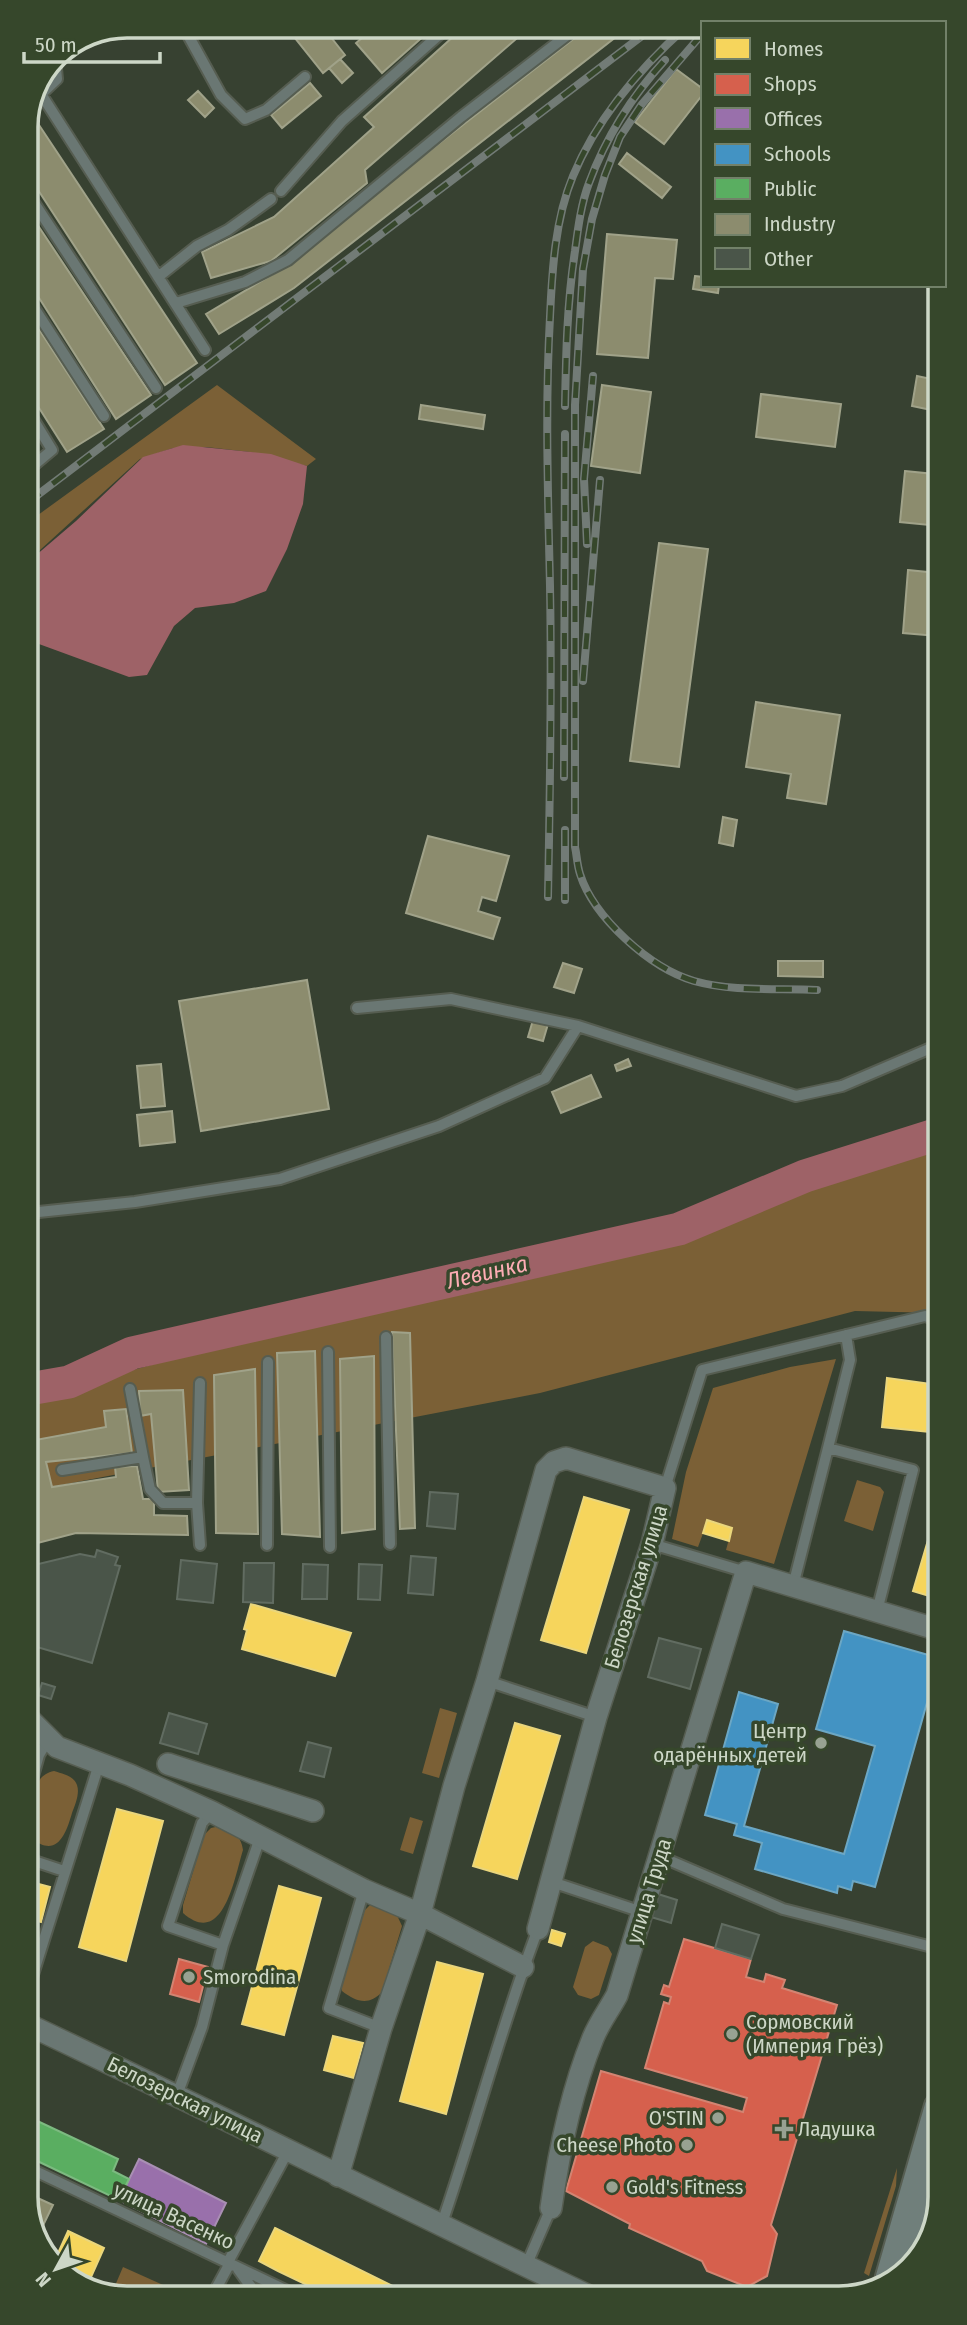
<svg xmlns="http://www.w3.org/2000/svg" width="967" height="2325" viewBox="0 0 967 2325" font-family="'Fira Sans Condensed',sans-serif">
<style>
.green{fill:#7b6036}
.water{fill:#9e6267}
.homes{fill:#f6d55c;stroke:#ead67c;stroke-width:2}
.shops{fill:#d6604d;stroke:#d38472;stroke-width:2}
.offices{fill:#9970ab;stroke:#a98fb3;stroke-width:2}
.schools{fill:#4393c3;stroke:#6ca7c4;stroke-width:2}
.public{fill:#5aae61;stroke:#7cba80;stroke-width:2}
.industry{fill:#8c8c6e;stroke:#a0a289;stroke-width:2}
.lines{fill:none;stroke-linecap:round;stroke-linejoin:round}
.river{stroke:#9e6267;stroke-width:33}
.building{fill:#4a5549;stroke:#616c61;stroke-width:2}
.service-casing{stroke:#565d51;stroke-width:14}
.minor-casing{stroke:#565d51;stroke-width:24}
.primary-casing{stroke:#565d51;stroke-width:37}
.service{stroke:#6a7773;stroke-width:10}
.minor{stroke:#6a7773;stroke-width:21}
.primary{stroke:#707f7b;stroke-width:33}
.rail-casing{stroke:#727b76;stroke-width:8}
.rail{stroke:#36472b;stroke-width:5;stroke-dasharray:16;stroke-linecap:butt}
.poi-dot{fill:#98a292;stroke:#36472b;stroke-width:2.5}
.labels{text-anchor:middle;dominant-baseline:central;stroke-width:7;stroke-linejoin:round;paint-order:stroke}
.street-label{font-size:21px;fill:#cdd7c7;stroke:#36472b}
.poi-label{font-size:21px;fill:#cdd7c7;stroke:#36472b;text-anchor:start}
.water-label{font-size:23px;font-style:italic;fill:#fdadb4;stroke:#36472b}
.rim{fill:none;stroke:#cdd7c7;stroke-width:3.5}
</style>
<rect width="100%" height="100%" fill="#374131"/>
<path class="green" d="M217,385L316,459L307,466L250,452L206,447L173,448L140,459L28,561L27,523Z
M938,1123L939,1313L855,1311L540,1393L30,1491V1399L767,1192Z
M836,1359L774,1564L726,1550L732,1528L708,1520L698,1547L672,1539L686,1472L713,1388L790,1367Z
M857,1480L880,1487L884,1492L873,1531L844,1521Z
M440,1708L457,1713L439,1778L422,1773Z
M54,1771C63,1774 74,1776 77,1785C80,1794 75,1805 72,1813C66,1834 57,1859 31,1838C31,1817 27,1776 54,1771Z
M410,1817L423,1821L413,1854L400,1850Z
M220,1826C233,1831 241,1835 243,1850C235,1875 224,1949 183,1913V1905L204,1835L211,1828Z
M379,1903L395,1911L402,1926L382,1992C369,2006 356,2002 342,1991L341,1982L363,1912L371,1904Z
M593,1941L608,1947L612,1954L599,1995L591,1999L578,1995L573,1987L585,1947Z
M938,1961H940V1984L933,1982L929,1975Z
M897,2168L896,2186L869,2276L864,2273Z
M123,2267L181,2293L179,2298H120L111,2295Z"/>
<path class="water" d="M183,445L271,454L307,466L303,504L287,549L266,591L234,603L195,608L174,626L147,675L129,677L28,640V562L76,521L143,457Z"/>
<path class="homes" d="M887,1378L939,1385V1433L882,1427Z
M584,1497L629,1510L586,1653L541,1640Z
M939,1503V1599L913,1591Z
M707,1520L732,1528L729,1541L703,1533Z
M251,1604L351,1633L335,1676L242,1649L247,1630L244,1629Z
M515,1723L560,1736L517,1879L473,1866Z
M117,1809L163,1821L126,1961L79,1947Z
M31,1882L50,1887L41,1922L31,1919Z
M279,1886L321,1898L284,2035L242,2024Z
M552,1930L565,1934L561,1946L549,1942Z
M437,1962L483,1974L446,2114L400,2101Z
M333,2036L363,2043L354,2078L324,2070Z
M275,2228L415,2297H332L278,2271L259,2261Z
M68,2231L104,2248L87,2286L66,2278L54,2262Z"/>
<path class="shops" d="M684,1939L751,1959L746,1977L764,1982L766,1974L785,1980L782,1988L837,2005L771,2225L777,2234L767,2276L747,2287L707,2271L702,2261L629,2228L630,2224L566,2191L601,2071L743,2112L747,2098L645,2068L664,2002L669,2004L671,1997L661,1994L664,1985L669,1987Z
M179,1959L208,1967L199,2002L170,1994Z"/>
<path class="offices" d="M139,2159L226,2203L206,2244L119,2200Z"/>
<path class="schools" d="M844,1631L939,1658V1660L875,1887L853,1881L851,1890L838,1886L837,1893L755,1869L762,1843L734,1835L737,1824L705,1815L739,1692L778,1704L744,1826L844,1854L875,1746L816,1729Z"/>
<path class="public" d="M31,2118L118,2159L113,2171L129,2179L119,2200L31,2158Z"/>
<path class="industry" d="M299,26H322L345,55L323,73L291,33Z
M376,26H435L382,73L356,43Z
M465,26H531L365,170L367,183L271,261L211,278L202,252L274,217L374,127L364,117Z
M549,26H570L558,37Z
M590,26H630L294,288L219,334L206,314L285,267L388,183Z
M340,59L353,73L342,83L329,68Z
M676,69L703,89V94L664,144L635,122Z
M310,83L321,96L282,128L271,115Z
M198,91L214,108L205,117L188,100Z
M39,125L197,363L165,385L27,173L26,134Z
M627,153L671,187L662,198L619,164Z
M27,209L151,395L116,419L27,279Z
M607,234L677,240L673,279L655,278L648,358L597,354Z
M695,276L703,277V285H719L718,293L693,289Z
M27,311L104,429L67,452L27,389Z
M917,376L936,380V411L912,406Z
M602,385L651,392L640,473L591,466Z
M761,394L841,404L835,447L756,437Z
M421,405L485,415L483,429L419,419Z
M932,445L936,446V470L928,468Z
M905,471L934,474L929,525L900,522Z
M659,543L708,549L679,767L630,761Z
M908,570L937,573V636L903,633Z
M756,702L840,715L826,804L787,798L791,774L746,767Z
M723,817L737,820L733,846L719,843Z
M428,836L509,856L496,901L482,897L478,911L500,918L493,939L406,913Z
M778,961H823V977L778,976Z
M563,963L582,969L574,993L554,987Z
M307,980L329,1109L201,1131L179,1001Z
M533,1020L548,1024L543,1041L528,1037Z
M628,1059L631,1066L617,1071L615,1065Z
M161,1064L165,1106L141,1108L137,1066Z
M591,1075L601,1097L561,1113L552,1092Z
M172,1111L175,1142L140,1146L137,1115Z
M392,1332L410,1333L415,1528L400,1529Z
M315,1351L320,1537L282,1534L277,1353Z
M374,1356L375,1529L342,1533L340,1359Z
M255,1369L258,1534L216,1533L214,1375Z
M183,1390L189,1490L158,1492L151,1414L140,1416L139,1391Z
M126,1409L132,1453L46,1462L52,1487L116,1477L115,1467L137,1466L143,1499H154V1515L187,1516L188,1535L76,1533L30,1545V1441L106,1427L104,1411Z
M31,2195L53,2205L37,2238L32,2230Z"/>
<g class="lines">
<path class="river" d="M29,1389L69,1382L132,1353L679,1229L805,1176L938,1134"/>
</g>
<path class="building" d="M430,1492L458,1494L455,1529L427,1526Z
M97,1550L118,1557L115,1565L120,1566L92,1663L30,1645V1566L80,1554L95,1557Z
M411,1556L436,1558L433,1595L408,1593Z
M181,1560L217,1564L213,1603L177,1599Z
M244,1563H274L273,1603L243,1602Z
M303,1564L328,1565L327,1599H302Z
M359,1564L382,1565L380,1600L358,1599Z
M659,1638L701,1649L690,1689L648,1677Z
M42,1683L55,1687L51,1699L38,1695Z
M169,1713L207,1724L198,1754L160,1743Z
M308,1742L331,1748L324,1777L300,1771Z
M658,1894L677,1900L671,1923L651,1917Z
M722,1924L759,1935L751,1959L715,1948Z"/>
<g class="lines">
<g class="service-casing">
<path id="service" d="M183,26L221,95L245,119L266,110L305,77
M353,29L355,26
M41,94L205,350
M37,98L57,79L55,58
M281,191L342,121L449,26
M27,192L156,388
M158,277L197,246L228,230L271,199
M27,297L104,416
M176,303L245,282L288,260L461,117L579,26
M27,409L52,450L27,471
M357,1008L451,999L578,1026L796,1096L842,1086L938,1045
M29,1213L135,1202L280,1179L439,1126L545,1078L578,1026
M386,1337L390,1544
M328,1352L330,1547
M130,1389L143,1457
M828,1448L850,1360L846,1335
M62,1470L143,1457L150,1489L163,1503H197
M665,1488L702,1370L925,1316L939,1321
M652,1544L746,1572
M200,1545L197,1503L200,1383
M267,1545L268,1362
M793,1586L828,1448L913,1470L877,1611
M487,1681L596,1717
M30,1787L39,1755L48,1740
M212,1812L202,1823L168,1926L223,1945
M659,1856L783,1909L940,1949
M31,1860L64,1871
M552,1882L642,1912
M364,1890L329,2008L381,2028
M31,1981L99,1764
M177,2095L202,2027L223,1945L260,1838
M31,2169L300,2297
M441,2226C475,2128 501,2026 538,1929
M228,2262L288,2151
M526,2266L551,2208
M238,2269L259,2298
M211,2298L230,2263"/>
</g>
<g class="minor-casing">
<path id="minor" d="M30,1720L57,1747L130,1775L212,1812L364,1890L420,1914L523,1967
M168,1764L313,1811
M31,2026C217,2114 401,2207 587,2295
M338,2176L381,2028L420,1914L454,1786L487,1681L546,1470L554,1462L566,1458L665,1488L652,1544L596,1717L538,1929
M551,2208C559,2151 571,2092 593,2038C599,2023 609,2010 617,1995L746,1572L939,1630"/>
</g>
<g class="primary-casing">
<path id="primary" d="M892,2279L941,2108"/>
</g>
<use href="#service" class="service"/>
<use href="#minor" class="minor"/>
<use href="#primary" class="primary"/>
<g class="rail-casing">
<path id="rail" d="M703,33L642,104L620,137L605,175L592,219L583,269L575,405V847C577,856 577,865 580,874C594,918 650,968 694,981C733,992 778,988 817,990
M565,406C566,354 567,303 575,251C578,228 581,204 589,183C606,137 632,96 665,60
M27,503L655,26
M587,544L584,479L593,376
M583,681L600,480
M564,777L565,434
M565,830V900
M548,897C550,793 552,690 550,586C548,496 545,406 550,317C552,271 555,219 573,176C597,118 640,68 687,26"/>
</g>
<use href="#rail" class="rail"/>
</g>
<g class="poi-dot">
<circle cx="821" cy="1743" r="7"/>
<circle cx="189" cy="1977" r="7"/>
<circle cx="732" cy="2034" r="7"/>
<circle cx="718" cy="2118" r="7"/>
<path d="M780.5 2118.5h7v7h7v7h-7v7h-7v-7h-7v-7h7z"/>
<circle cx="687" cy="2145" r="7"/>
<circle cx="612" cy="2187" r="7"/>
</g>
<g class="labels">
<g class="street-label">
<text transform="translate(636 1587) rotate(-73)">Белозерская улица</text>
<text transform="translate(649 1891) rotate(-73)">улица Труда</text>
<text transform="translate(185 2100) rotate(26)">Белозерская улица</text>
<text transform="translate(174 2216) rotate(25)">улица Васенко</text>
</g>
<g class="poi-label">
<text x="807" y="1731" text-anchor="end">Центр<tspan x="807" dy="24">одарённых детей</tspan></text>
<text x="203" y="1977">Smorodina</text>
<text x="746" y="2022">Сормовский<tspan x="746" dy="24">(Империя Грёз)</tspan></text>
<text x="704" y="2118" text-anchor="end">O'STIN</text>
<text x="798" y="2129">Ладушка</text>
<text x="673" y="2145" text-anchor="end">Cheese Photo</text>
<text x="626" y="2187">Gold's Fitness</text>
</g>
<g class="water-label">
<text transform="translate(487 1272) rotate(-13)">Левинка</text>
</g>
</g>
<path d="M0 0H967V2325H0ZM127 38H839A89 89 0 0 1 928 127V2197A89 89 0 0 1 839 2286H127A89 89 0 0 1 38 2197V127A89 89 0 0 1 127 38Z" fill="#36472b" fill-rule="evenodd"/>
<path class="rim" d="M127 38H839A89 89 0 0 1 928 127V2197A89 89 0 0 1 839 2286H127A89 89 0 0 1 38 2197V127A89 89 0 0 1 127 38Z"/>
<rect x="701" y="21" width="245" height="266" fill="#36472b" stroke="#728169" stroke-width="2"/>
<rect x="715" y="38" width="35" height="21" fill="#f6d55c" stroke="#728169" stroke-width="2"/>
<text x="764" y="56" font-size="21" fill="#cdd7c7">Homes</text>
<rect x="715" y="74" width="35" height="21" fill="#d6604d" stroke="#728169" stroke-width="2"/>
<text x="764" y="91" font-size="21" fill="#cdd7c7">Shops</text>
<rect x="715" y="108" width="35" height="21" fill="#9970ab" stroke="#728169" stroke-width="2"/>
<text x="764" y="126" font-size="21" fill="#cdd7c7">Offices</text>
<rect x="715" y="144" width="35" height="21" fill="#4393c3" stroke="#728169" stroke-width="2"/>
<text x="764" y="161" font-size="21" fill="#cdd7c7">Schools</text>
<rect x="715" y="178" width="35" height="21" fill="#5aae61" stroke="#728169" stroke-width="2"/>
<text x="764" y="196" font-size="21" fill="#cdd7c7">Public</text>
<rect x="715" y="214" width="35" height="21" fill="#8c8c6e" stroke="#728169" stroke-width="2"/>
<text x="764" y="231" font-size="21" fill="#cdd7c7">Industry</text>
<rect x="715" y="248" width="35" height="21" fill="#4a5549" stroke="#728169" stroke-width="2"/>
<text x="764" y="266" font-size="21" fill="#cdd7c7">Other</text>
<g transform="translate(56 2269) rotate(230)" stroke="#36472b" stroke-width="5" paint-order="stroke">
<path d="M0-5L12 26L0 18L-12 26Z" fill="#cdd7c7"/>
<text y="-10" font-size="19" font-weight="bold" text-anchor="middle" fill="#cdd7c7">N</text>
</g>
<path d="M24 52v10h136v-10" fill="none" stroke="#cdd7c7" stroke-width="3.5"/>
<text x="35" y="52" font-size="21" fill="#cdd7c7" stroke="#36472b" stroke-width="5" paint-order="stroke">50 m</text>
</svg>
